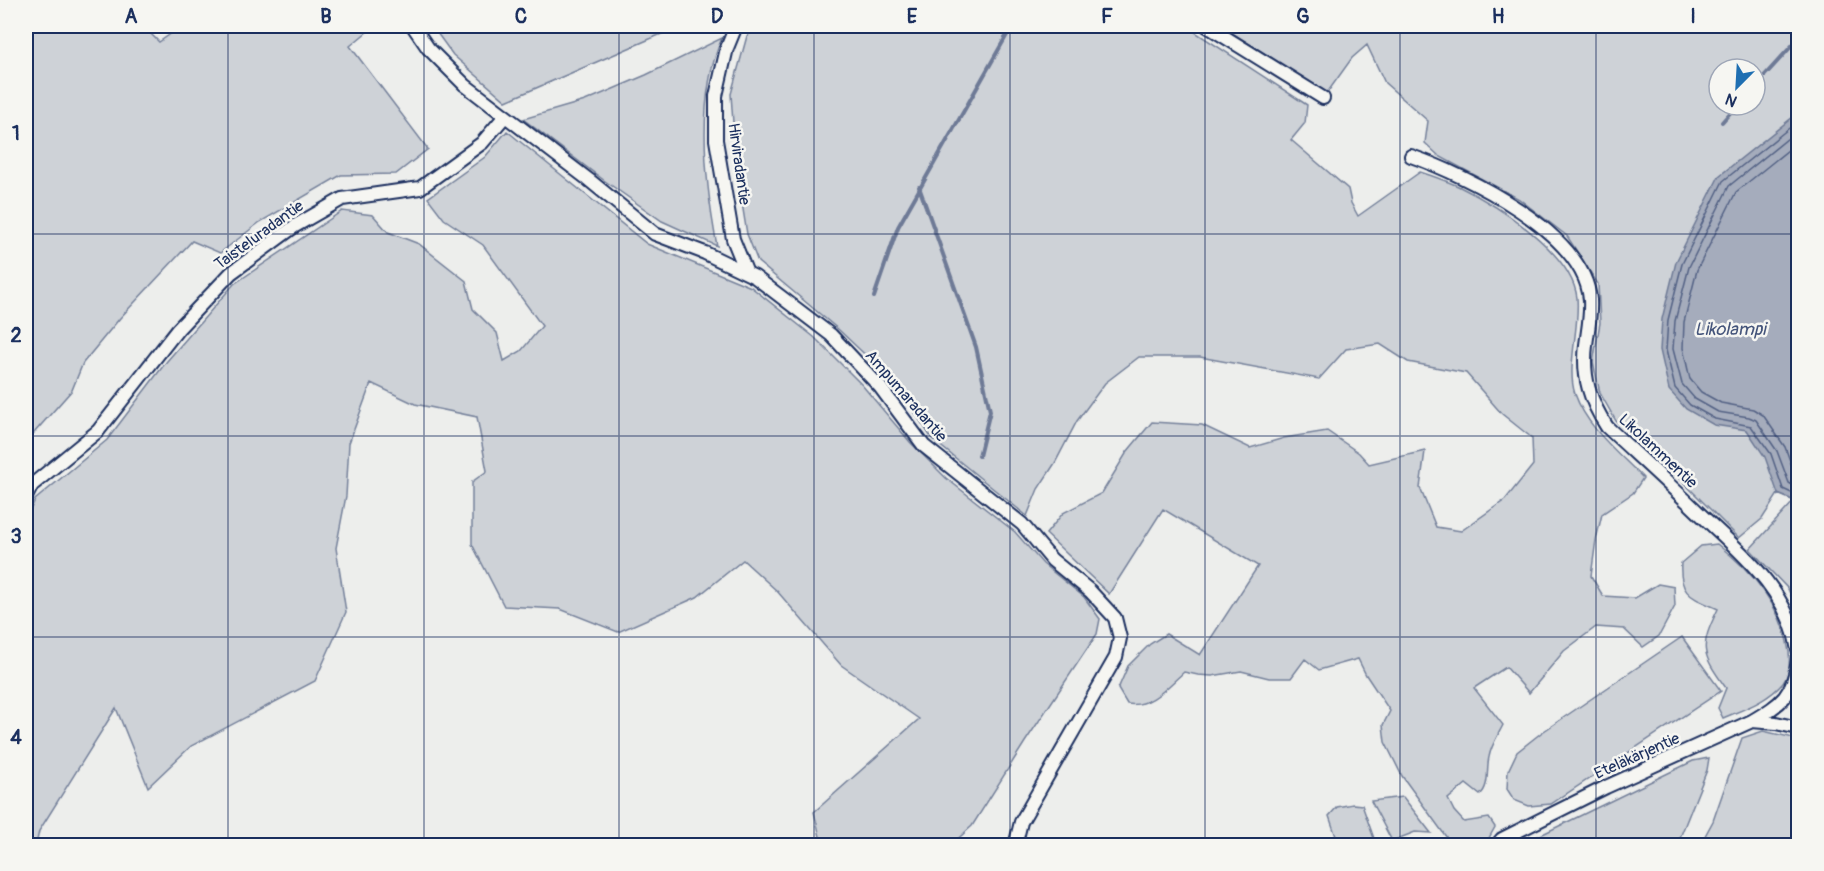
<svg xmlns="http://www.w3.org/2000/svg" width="1824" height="871" viewBox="0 0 1824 871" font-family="Pangolin,sans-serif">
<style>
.green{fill:#ced2d7;stroke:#74809a;stroke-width:1.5;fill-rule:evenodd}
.water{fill:#a5acbc;stroke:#6e7a96;stroke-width:1.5}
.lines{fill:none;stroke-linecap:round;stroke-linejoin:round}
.shore{stroke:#526184;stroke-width:1.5}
.stream{stroke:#6e7a96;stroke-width:4}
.minor-casing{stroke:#1b2f5e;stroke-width:16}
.minor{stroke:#f6f6f2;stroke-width:12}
.grid{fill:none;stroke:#1b2f5e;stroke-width:1.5;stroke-opacity:0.55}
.labels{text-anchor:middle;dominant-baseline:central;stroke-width:5;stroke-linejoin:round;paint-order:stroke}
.street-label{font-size:16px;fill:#1b2f5e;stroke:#f6f6f2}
.water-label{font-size:18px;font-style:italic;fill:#44547a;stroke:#f6f6f2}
.neatline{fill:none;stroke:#1b2f5e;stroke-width:2}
.grid-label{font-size:20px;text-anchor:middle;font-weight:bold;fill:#1b2f5e}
</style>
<rect width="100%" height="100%" fill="#edeeec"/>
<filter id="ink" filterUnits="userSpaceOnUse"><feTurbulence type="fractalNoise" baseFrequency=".0167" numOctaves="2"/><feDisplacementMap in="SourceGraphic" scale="12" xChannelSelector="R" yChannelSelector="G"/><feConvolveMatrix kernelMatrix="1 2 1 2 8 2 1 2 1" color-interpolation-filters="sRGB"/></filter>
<g filter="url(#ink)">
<path class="green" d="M26,26H143L159,42L182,26H374L350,46L428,149L396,174L341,175L260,222L220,253L192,241L120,318L83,363L72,390L26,442Z
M432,26H680L506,101L453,55Z
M760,26H1186L1307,105L1305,123L1291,140L1348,189L1351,203L1358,216L1420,172C1433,176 1446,181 1458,186C1497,205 1572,252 1577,298C1580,326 1566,367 1575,394C1587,428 1618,452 1643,478L1633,493L1602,514L1596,540L1591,576L1603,596L1635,598L1658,584L1674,587L1675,606L1659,636L1643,647L1624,629L1596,627L1564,651L1529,693L1506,667L1474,688L1503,725C1498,735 1491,746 1489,757C1486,770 1490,786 1480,795L1466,784L1448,799L1454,811L1464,822L1489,818L1495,827L1485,845H1452L1402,776L1385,742L1383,725L1390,711L1366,675L1358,659L1319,670L1305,659L1291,678H1269L1241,671L1212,676L1198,675L1184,672C1167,687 1151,708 1127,704L1118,689L1128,666L1150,644L1166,634L1200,655L1258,566L1163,509L1109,594L1046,534L1063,513L1102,493L1127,452L1152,422L1202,425L1250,448L1284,438L1327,431L1359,453L1369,464L1425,451L1420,488L1436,527L1461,531L1505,500L1533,465L1532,438L1502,414L1466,373L1408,362L1380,344L1346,349L1319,379L1200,357H1139L1105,383L1077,421L1055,463L1038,489L1027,516L932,439L897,385L839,330L758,262L747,234L736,166L731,94L747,36Z
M1221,26H1798V613L1788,589L1750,549L1794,501L1778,494L1762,519L1739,538L1672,471L1616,421L1600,393L1593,362L1600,323L1598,284L1567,236L1519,199L1439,156L1425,143L1428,121L1385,83L1367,45L1352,58L1327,93ZM1719,69H1755V105H1719Z
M722,38C696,97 705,183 717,246L662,221L605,181L523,119L585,101L646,75Z
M507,131L647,244L751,287L814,337L862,385L910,442L946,478L1015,532L1043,564L1084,597L1100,619L1097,634L1025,742L972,826L951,845H822L814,812L919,719L841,665L777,591L743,560L697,597L618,632L560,609L504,606L472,544V482L487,471L477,417L415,404L371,383L349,443L346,496L336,548L346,612L315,681L191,746L148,787L116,708L39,831L36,845H26V519L35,500L107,440L167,361L234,284L342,211L373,215L388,232L419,244L466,281L473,309L497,333L504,361L521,351L542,326L483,245L444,219L428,198L485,157Z
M1717,544C1753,572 1782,606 1789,652C1790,662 1789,675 1783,683C1768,701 1744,709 1723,718L1718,708L1726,688C1701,653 1699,648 1718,609C1692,597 1679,596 1681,563L1701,546Z
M1682,637L1721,691L1551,804L1529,806L1514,800L1507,789L1508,771L1517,752L1541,733Z
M1763,731L1798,739V845H1700L1713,821L1742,738Z
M1709,758L1707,770L1677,845H1520L1693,761Z
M1403,797L1431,833L1415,832L1392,841L1371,801Z
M1353,804L1362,805L1376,844L1339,845L1329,816L1337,807Z"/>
<path class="water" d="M1798,113V502L1778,494L1765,457L1747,430L1714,425L1686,409L1669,390L1660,350L1662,319L1676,262L1719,176Z"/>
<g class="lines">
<path class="shore" d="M1798,121L1723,181L1682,264L1668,320L1666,350L1675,388L1690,405L1715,419L1751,426L1771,454L1783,489L1798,496
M1798,130L1729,186L1689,267L1675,321L1673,349L1682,384L1695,399L1718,412L1749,417L1756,420L1777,451L1789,483L1798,488
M1798,142L1736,192L1697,270L1684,322L1683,348L1690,379L1701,392L1721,403L1753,409L1763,415L1785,447L1796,477L1798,479"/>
<path class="stream" d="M1755,86L1798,39
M1722,122L1737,105
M919,187L976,347L990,411L979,456
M874,297L898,227L1012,26"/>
<g class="minor-casing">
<path id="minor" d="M413,26L428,48L465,85L589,180L655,234L705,253L755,277L831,335L880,387L924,446L1022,524L1052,560L1090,591L1115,618L1120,638L1116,657L1021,822L1015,846
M736,26L727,48L716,96V140L733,239L746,271
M1207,26L1323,98
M1411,156C1466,175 1585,233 1590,300C1591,316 1588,329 1586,345C1582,377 1590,401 1607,427C1637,455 1668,483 1698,512C1740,552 1788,589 1798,650
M26,497L32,485L98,431L178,329L231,273L295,226L342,199L420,188L482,143L505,116
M1752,721C1782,703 1793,696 1798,660
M1496,846L1502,839L1606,787L1752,721L1776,723L1798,728"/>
</g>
<use href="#minor" class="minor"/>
</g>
</g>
<path class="grid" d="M228,26V846M424,26V846M619,26V846M814,26V846M1010,26V846M1205,26V846M1400,26V846M1596,26V846M26,234H1798M26,436H1798M26,637H1798"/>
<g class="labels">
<g class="street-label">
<text transform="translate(739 164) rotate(82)">Hirviradantie</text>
<text transform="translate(259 235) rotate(-36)">Taisteluradantie</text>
<text transform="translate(906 396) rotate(49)">Ampumaradantie</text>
<text transform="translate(1658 451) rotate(43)">Likolammentie</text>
<text transform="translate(1637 756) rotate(-24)">Eteläkärjentie</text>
</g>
<g class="water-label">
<text x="1730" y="329">Likolampi</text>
</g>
</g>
<rect width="1824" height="871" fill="none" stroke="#f6f6f2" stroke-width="66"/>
<g transform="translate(1737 87) rotate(204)"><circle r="28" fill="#f6f6f2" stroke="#9ea6b7" stroke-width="1.5"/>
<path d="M0-4.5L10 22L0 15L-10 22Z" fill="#1f6fb2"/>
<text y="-9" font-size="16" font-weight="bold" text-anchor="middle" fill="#1b2f5e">N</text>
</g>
<rect x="33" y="33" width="1758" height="805" class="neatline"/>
<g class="grid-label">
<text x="131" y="23">A</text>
<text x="326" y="23">B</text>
<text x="521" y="23">C</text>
<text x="717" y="23">D</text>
<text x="912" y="23">E</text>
<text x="1107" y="23">F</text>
<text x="1303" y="23">G</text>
<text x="1498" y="23">H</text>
<text x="1693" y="23">I</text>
<text x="16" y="140">1</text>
<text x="16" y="342">2</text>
<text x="16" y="543">3</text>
<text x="16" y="744">4</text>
</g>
</svg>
